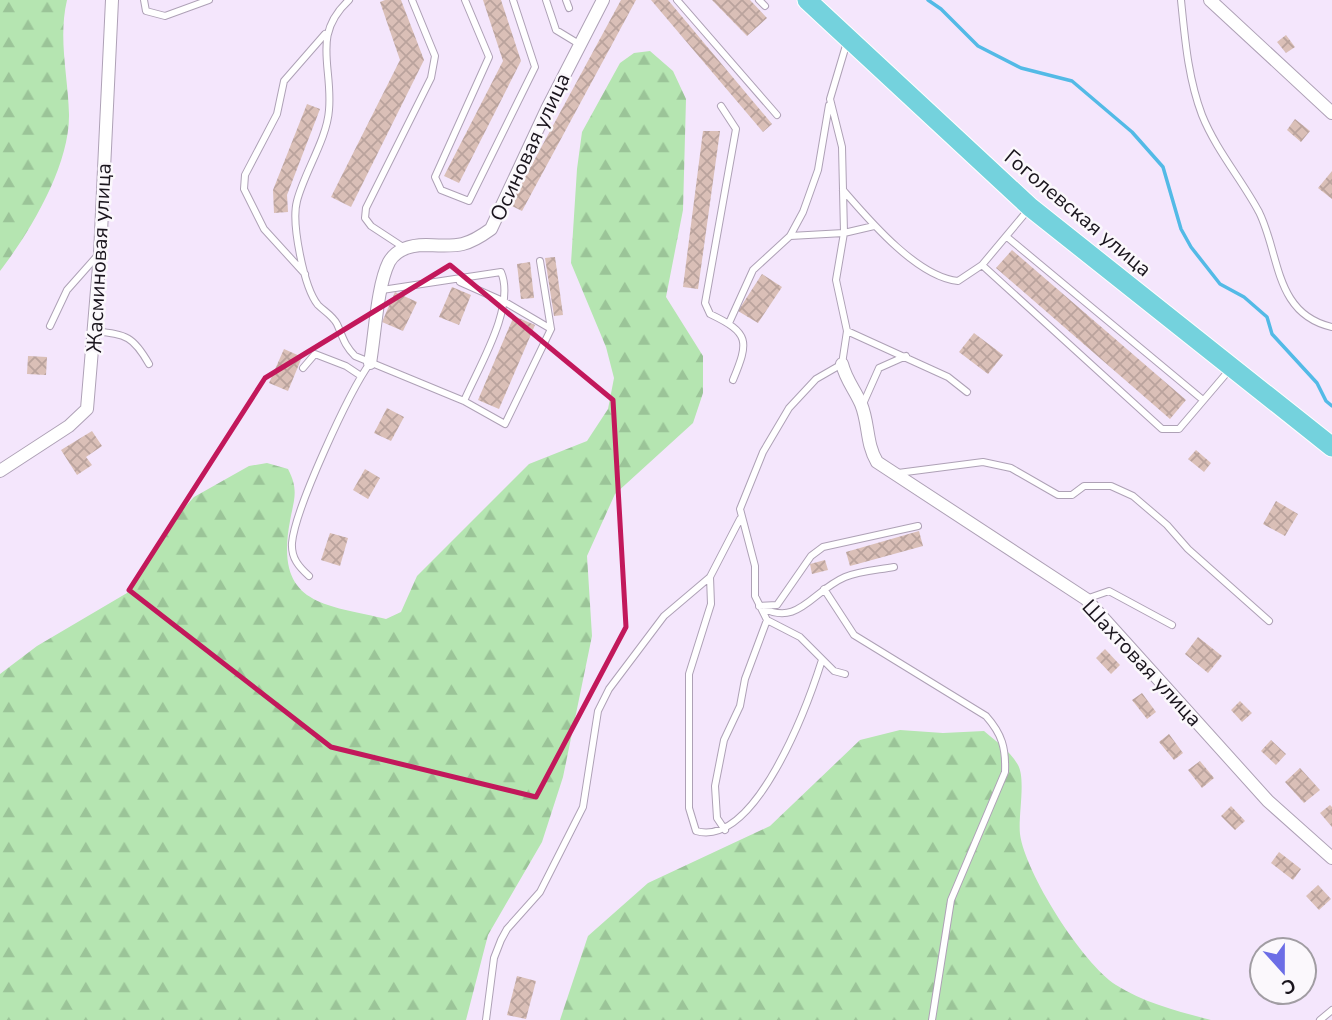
<svg xmlns="http://www.w3.org/2000/svg" width="1332" height="1020" viewBox="0 0 1332 1020" font-family="'Nunito Sans',sans-serif">
<style>
.forest{fill:url(#forest-firs)}
.lines{fill:none;stroke-linecap:round;stroke-linejoin:round}
.stream{stroke:#53bae6;stroke-width:3.5}
.building{fill:url(#building-cross-hatch)}
.service-casing{stroke:#aea1b6;stroke-width:8}
.minor-casing{stroke:#aea1b6;stroke-width:14}
.primary-casing{stroke:#fff;stroke-width:21}
.service{stroke:#fff;stroke-width:6}
.minor{stroke:#fff;stroke-width:12}
.primary{stroke:#74d2dd;stroke-width:19}
.marked{fill:none;stroke:#c2185b;stroke-width:5;stroke-linejoin:round}
.labels{text-anchor:middle;dominant-baseline:central;stroke-width:5;stroke-linejoin:round;paint-order:stroke}
.street-label{font-size:21px;fill:#1a151d;stroke:#fbf8fc}
</style>
<defs>
<pattern id="forest-firs" width="22" height="20" patternUnits="userSpaceOnUse" patternTransform="scale(1.75)"><rect width="22" height="20" fill="#b5e5b1"/><path d="M5 1l3.5 6h-7zM16 11l3.5 6h-7z" fill="#9bc498"/></pattern>
<pattern id="building-cross-hatch" width="8" height="8" patternUnits="userSpaceOnUse" patternTransform="scale(1.75)"><rect width="8" height="8" fill="#dabfb7"/><path d="M0 0l8 8M0 8l8-8" fill="none" stroke="#baa39d"/></pattern>
</defs>
<rect width="100%" height="100%" fill="#f4e6fc"/>
<path class="forest" d="M0,0H67C58,38 68,76 69,114C70,165 30,232 0,271Z
M650,51L673,71L686,99L683,210L666,297L703,356V393L693,423L615,494L587,556L592,636L563,777L542,842L488,935L466,1020H0V674L37,646L127,593L177,516L194,497L249,466L267,463L288,469C299,490 294,499 290,521C274,606 325,604 386,619L401,612L417,576L529,464L587,441L608,409L614,378L606,347L571,263L577,169L582,132L620,63L634,53Z
M900,730L943,733L984,731C996,741 1010,751 1018,765C1026,779 1018,817 1020,834C1025,873 1083,964 1116,985C1144,1003 1180,1012 1211,1020H560L588,936L648,883L770,826L860,740Z"/>
<g class="lines">
<path class="stream" d="M928,0L941,9L978,46L1021,68L1072,81L1132,132L1163,167L1181,229L1191,247L1220,284L1244,297L1267,317L1272,334L1317,383L1326,401L1332,406"/>
</g>
<path class="building" d="M385,0H401L424,60L351,207L331,197L400,60L380,2Z
M483,0H501L521,61L459,183L444,176L503,61Z
M621,0H636L522,211L510,205Z
M651,0H668L772,124L763,132Z
M712,0H750L767,18L747,36Z
M1286,35L1295,47L1286,53L1277,42Z
M307,104L320,109L287,195L288,212L274,213L273,190Z
M1295,119L1310,131L1301,142L1287,130Z
M703,131H720L698,289L683,287Z
M1332,171V199L1318,188Z
M1012,250L1186,400L1170,419L996,268Z
M555,257L563,315L554,316L545,258Z
M530,262L534,298L521,299L517,264Z
M762,274L782,287L758,323L738,311Z
M452,287L471,295L459,325L439,317Z
M395,292L417,302L403,331L382,322Z
M514,316L535,325L499,409L478,400Z
M974,333L1003,355L988,374L959,352Z
M284,349L302,357L288,391L269,383Z
M28,356L47,357L46,375L27,374Z
M387,408L404,417L391,441L374,433Z
M92,431L102,446L86,457L92,465L77,475L61,450Z
M1196,450L1211,463L1204,472L1188,459Z
M365,469L380,478L368,499L353,490Z
M1276,501L1298,514L1285,536L1263,524Z
M919,531L923,546L850,566L846,552Z
M330,533L348,538L340,566L321,560Z
M825,560L828,570L812,574L810,564Z
M1198,637L1222,656L1208,673L1185,654Z
M1105,649L1120,665L1111,674L1096,658Z
M1142,693L1156,712L1147,719L1132,700Z
M1240,701L1252,713L1242,722L1231,710Z
M1169,734L1183,753L1174,760L1159,742Z
M1271,740L1286,754L1276,765L1261,751Z
M1200,761L1214,778L1202,788L1188,770Z
M1300,768L1320,790L1304,803L1285,782Z
M1330,805L1332,807V827L1320,813Z
M1231,806L1245,821L1235,830L1221,816Z
M1279,852L1301,869L1293,880L1271,863Z
M1318,885L1331,899L1319,910L1306,896Z
M517,976L536,981L526,1019L507,1015Z"/>
<g class="lines">
<g class="service-casing">
<path id="service" d="M144,0L146,11L165,16L209,0
M349,0C311,35 333,66 329,110C327,139 304,173 297,201C291,223 304,288 318,305C324,311 333,316 337,324C343,337 344,345 355,356L464,401L505,424L551,329L540,261
M465,0L489,57L435,177L441,190L469,201L535,67L513,0
M546,0L556,30L579,44
M566,0L569,8
M677,0L777,115
M759,0L765,6
M1181,0C1185,39 1188,78 1202,115C1216,150 1242,180 1259,212C1280,254 1274,314 1332,327
M721,106L736,129L705,303L710,314C750,333 749,341 733,380
M843,190C869,220 917,277 958,281L982,265L1028,210
M790,236L844,233L874,226
M1007,237L1203,400
M403,247L371,226L365,218L366,208L431,78L435,56L412,0
M982,265L1162,429H1179L1231,368
M305,274L264,229L244,189L245,175L277,114L284,81L325,34
M460,282L505,302L551,329
M382,290L501,272C516,307 478,368 464,401
M729,323L753,270L790,236L803,212L818,170L829,105
M50,326L67,290L98,255
M95,331C127,335 133,336 149,364
M847,331L948,377L967,392
M303,368L315,354L346,366L361,376
M863,404L879,368L906,356
M898,473L983,462L1011,468L1058,495H1072L1084,486H1111L1133,496L1167,525L1188,549L1269,621
M309,576C299,567 291,558 292,543C295,509 349,392 370,363
M710,577L711,604L689,674V808L696,831C756,848 808,704 822,660
M824,589L854,635L986,716C1002,734 1006,748 1005,772L951,900L932,1020
M1086,599L1109,591L1172,625
M759,606L777,605L811,556L823,547L918,526
M761,607C798,628 812,591 845,577C860,571 878,570 894,567
M845,674L834,671L800,637L767,620L755,596V566L740,509L763,452L789,408L816,379L842,364L847,331L836,280L844,233L842,147L830,99L847,42
M725,830L717,818L715,786L724,740L740,706L745,679L767,620
M486,1020L494,958L501,940L507,929L540,892L583,807L598,711L609,689L664,616L710,577L740,519
M1320,1020L1332,1010"/>
</g>
<g class="minor-casing">
<path id="minor" d="M1210,0L1332,113
M370,363C375,335 377,286 389,262C397,248 412,245 426,245C457,246 465,248 491,229L547,109L603,0
M842,364C846,380 855,390 861,404C869,423 866,444 877,462L1086,599L1268,801L1332,858
M0,471L69,426L87,409L100,254L112,0"/>
</g>
<g class="primary-casing">
<path id="primary" d="M807,0L1030,207L1332,447"/>
</g>
<use href="#service" class="service"/>
<use href="#minor" class="minor"/>
<use href="#primary" class="primary"/>
</g>
<path class="marked" d="M450,265L613,400L626,627L536,797L331,747L129,590L265,378Z"/>
<g class="labels">
<g class="street-label">
<text transform="translate(530 147) rotate(-65)">Осиновая улица</text>
<text transform="translate(1078 213) rotate(40)">Гоголевская улица</text>
<text transform="translate(99 258) rotate(-87)">Жасминовая улица</text>
<text transform="translate(1142 663) rotate(47)">Шахтовая улица</text>
</g>
</g>
<g transform="translate(1283 971) rotate(159)"><circle r="33" fill="#fbf8fc" stroke="#a19da3" stroke-width="2"/>
<path d="M0-5L12 26L0 18L-12 26Z" fill="#6c6de6"/>
<text y="-10" font-size="19" font-weight="bold" text-anchor="middle" fill="#1a151d">С</text>
</g>
</svg>
